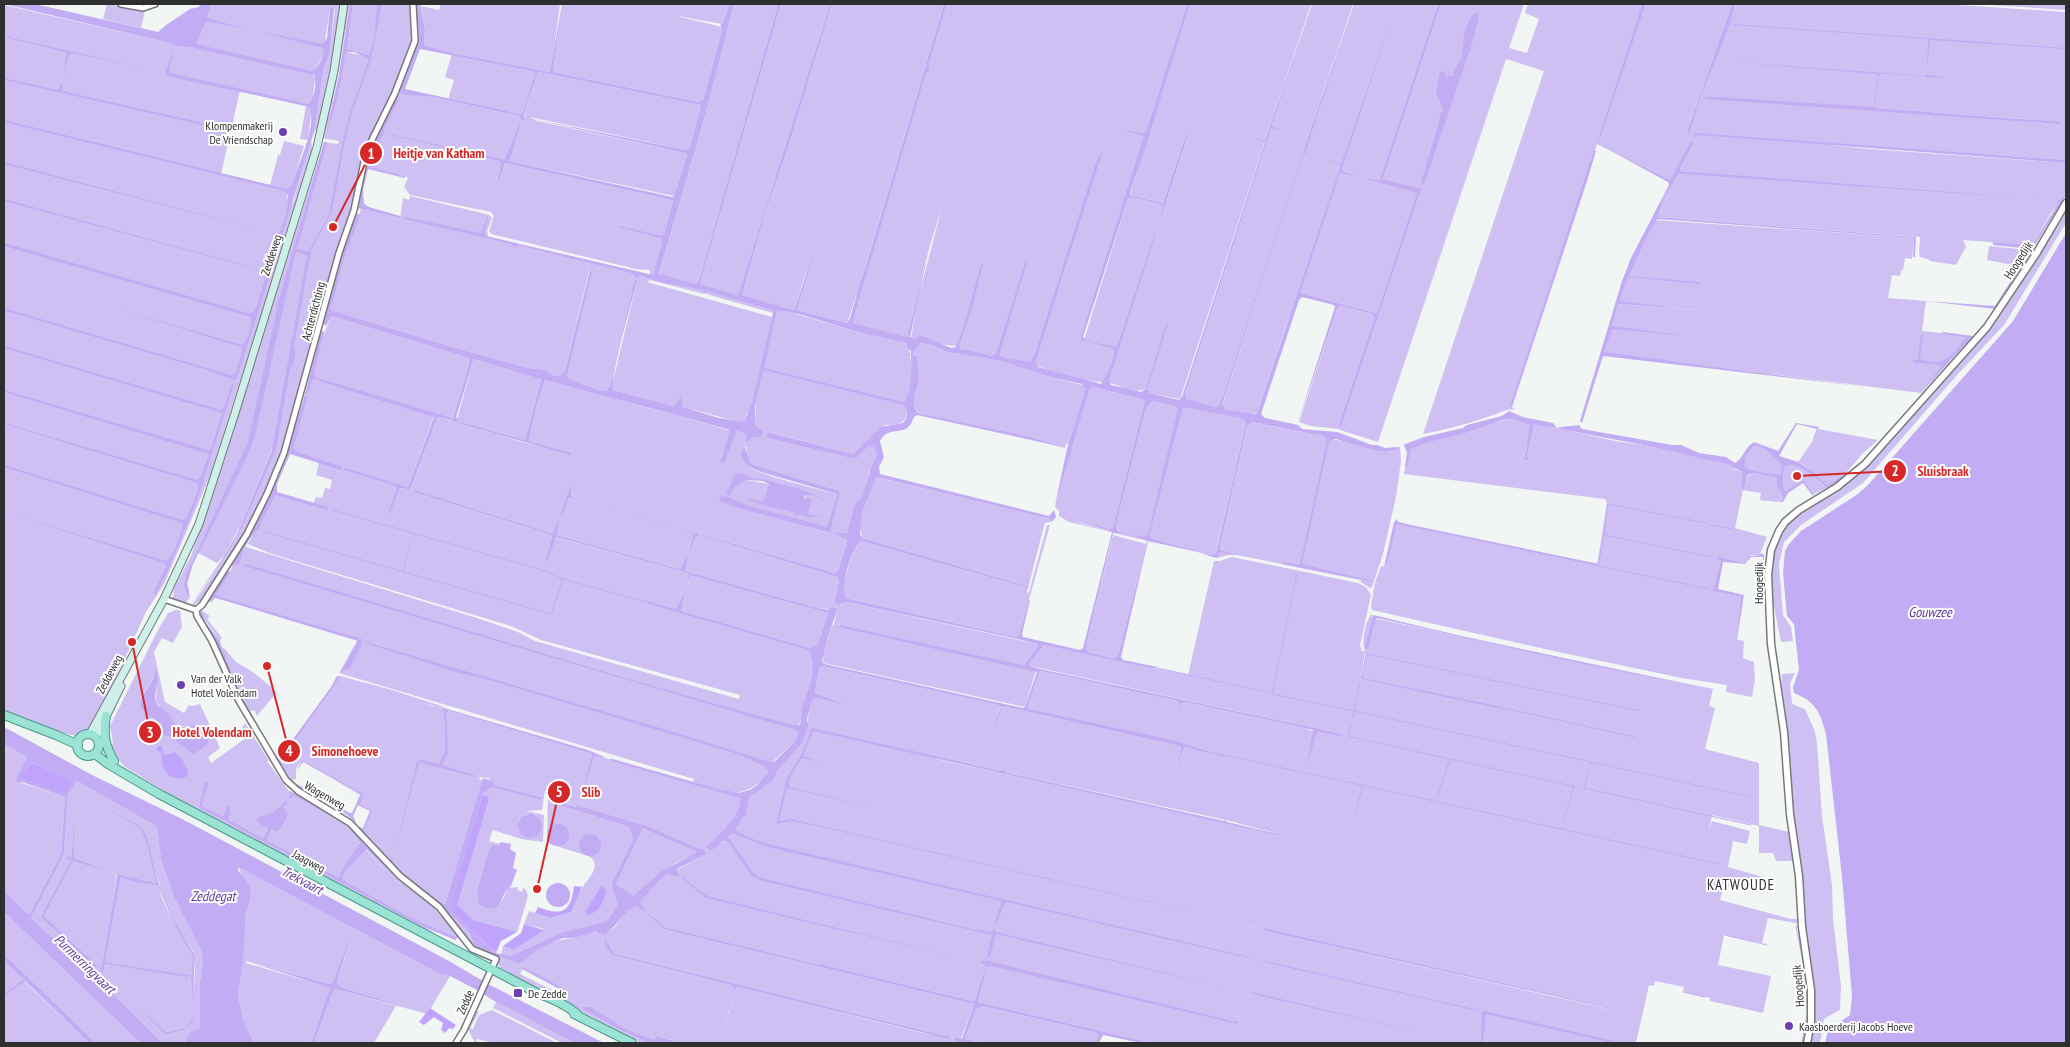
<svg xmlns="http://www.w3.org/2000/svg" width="2070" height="1047" viewBox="0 0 2070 1047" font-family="'PT Sans Narrow',sans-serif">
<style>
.green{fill:#cfc0f3;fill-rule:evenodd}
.forest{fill:#bfa3fd}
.water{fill:#c2acf4;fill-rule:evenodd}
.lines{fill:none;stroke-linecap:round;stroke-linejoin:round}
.stream{stroke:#c2acf4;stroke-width:1}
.minor-casing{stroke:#777a79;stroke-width:8}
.tertiary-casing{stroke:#777a79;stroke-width:9}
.secondary-casing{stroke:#777a79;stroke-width:9}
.primary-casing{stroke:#499887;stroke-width:10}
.minor{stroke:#fff;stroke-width:5}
.tertiary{stroke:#fff;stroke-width:6}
.secondary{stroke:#cdf1e9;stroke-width:7}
.primary{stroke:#9be3d4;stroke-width:8}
.poi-dot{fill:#6e3eb6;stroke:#fff;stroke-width:2}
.labels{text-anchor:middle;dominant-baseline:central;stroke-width:4;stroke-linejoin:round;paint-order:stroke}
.poi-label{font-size:12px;fill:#2e302f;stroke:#fff;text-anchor:start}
.street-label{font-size:12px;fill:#2e302f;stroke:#fff}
.water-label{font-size:14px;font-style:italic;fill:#6139a0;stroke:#fff}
.quarter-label{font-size:15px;letter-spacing:1px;fill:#2e302f;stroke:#fff}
.leader{fill:none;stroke:#d62828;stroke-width:2}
.callout-dot{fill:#d62828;stroke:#fff;stroke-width:2}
.mark-label{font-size:15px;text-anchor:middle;font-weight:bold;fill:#fff}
.callout-label{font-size:14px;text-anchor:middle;font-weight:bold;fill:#d62828;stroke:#fff;stroke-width:4;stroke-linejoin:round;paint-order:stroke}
</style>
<rect width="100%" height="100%" fill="#f1f5f4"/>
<path class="green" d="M107,4L145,11L141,28L103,19Z
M211,4H342L335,49L319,127L314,132L324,67L330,52L335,9L330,8L323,54L313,75L315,79L308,140L300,139L306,106L240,91L221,174L270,186L278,155H280L284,141L304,146L292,184L286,190L288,200L293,203L311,141L313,152L210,476L164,584L146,612L114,682L94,718L92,729L88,732L76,736L54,731L4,712V5L169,43L175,46L194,48Z
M347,4H350L327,137L346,52L369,57V55L347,49L353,4H412L415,30L412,46L405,58L396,87L365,148L356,178L354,202L285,445L264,495L240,544L201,600L194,605H192L227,555L242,528L277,445L274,444L241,524L225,555L217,563L198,553L190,569L187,583L190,597L185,604L173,599L174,588L191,556L324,142L338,144L339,141L322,138Z
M441,4L486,5V4H560L551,71L550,72L452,53L424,45L425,29L421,6L439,10Z
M562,4H729L723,23L721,24L673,15L722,27L703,100L699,102L553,72Z
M734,4H778L699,280L696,284L659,275L706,113Z
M781,4H830L738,295L700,284Z
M832,4H944L861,280L883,217L926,74L929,71V64L947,4H1187L1146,131L1144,133L1117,128L1145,135L1081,335L1084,340L1128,199L1131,197L1163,205L1158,228L1189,134L1183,143L1163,203L1130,195L1190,4H1311L1265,140L1250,136L1265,141L1180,399L1148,393L1145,389C1129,395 1118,383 1105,382C1078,382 1053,370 1027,363C1008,358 989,356 970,352C965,350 961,347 956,346C942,345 925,341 911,338L917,303L942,207L927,255L907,337L852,325C851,315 858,307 856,297L847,323L797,310L808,266L794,310L742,295L766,211L789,145ZM1101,153L1061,283L1047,320L1097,158Z
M1312,4H1353L1308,137L1290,133L1308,138L1222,399L1217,407L1187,399L1185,394L1271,127L1287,132L1272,126Z
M1354,4H1439L1380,181L1361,178L1418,193L1377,313L1300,293L1286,326L1257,413L1250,414L1226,410L1222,406L1304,154L1318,158L1304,153Z
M1441,4H1524L1509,48L1527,53L1539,19L1525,13L1528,4H1732L1687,131L1689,130L1735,4H1942L2066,12V160L1802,142L1869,149L2066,163L2065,196L2051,213L2032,245L1963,240L1966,247L1956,265L1930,261L1928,259L1920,257L1919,254L1920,237L1656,217L1664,197L1679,174L1815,183L1682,171L1680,169L1694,142L1670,180L1597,144L1511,407L1516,409C1506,409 1502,412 1493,415C1470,423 1446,430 1423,434L1544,71L1506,59L1378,442L1340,430L1422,187L1417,189L1383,179ZM1879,73L1917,76L1880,74L1875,106L1878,108L2023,119L2060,124L1874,110Z
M1976,4H2066V10Z
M452,54L533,71L535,73L522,113L520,114L448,100L454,80L445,77Z
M538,72L701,105L690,147L686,150L530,117L537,121L684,153L687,155L674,196L510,161L520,126H518L506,159L389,135L499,161L501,164L497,180L499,181L505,163L671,200L673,201L653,275H650V270L636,269L491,234L489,231L494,216L491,212L410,195L404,187L408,178L405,176L370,167L372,152L399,100L396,98L399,91V93L432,97L519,116L522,119L526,116L524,113Z
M410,196L486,214L488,215L482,235L485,233L489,215L492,218L487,231L488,236L487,237L637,272L635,277L639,275L704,290V294L650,280L647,282L772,317L773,313L706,294L708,292L793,313L861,333L906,343L911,355L910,356L913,378L904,405C912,421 899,426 885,425L853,454L769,432L766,438L850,458H857L868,447L873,445L877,454C869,467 867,482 863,496C859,507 852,523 847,533L836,532V534L847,539L838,571L835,573L578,499L571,496L572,488L562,515L568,499L571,498L692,533L693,535L689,548L691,549L694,540L699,535L837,577L839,581L834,602L840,605L845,602L1038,644V646L1024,665L838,625L839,627L1036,670L1025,707L823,663V652L832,626L834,624L837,610L818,608L684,571L688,553L680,569L557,535L560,519H559L552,533L413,490V492L549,534L552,537L545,562L547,563L555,537L684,572L689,574L688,583L691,574L828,613L818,644L810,648L682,611L680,608L686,589L676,609L646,601L808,650C817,666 808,691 803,708C800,716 802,723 796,729L798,732L795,741L767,767L768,772C755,788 750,791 729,794L740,798C742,816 717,835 706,848L709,850L726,841L743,817L749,798L768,783L805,736L809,726C806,717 810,709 813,700L817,698L840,703L815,693L819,669L822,666L1000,705L1001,706L994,723H995L1003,706L1179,746L1181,747L1176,770L1184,747L1220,755L1172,740L1030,709L1028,707L1039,672L1041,671L1179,701L1180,704L1174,737L1182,703L1185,702L1304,728L1314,732L1342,734L1030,666L1029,664L1044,645L1188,675L1214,561H1220L1232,557L1358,583L1366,587L1371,595L1360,645L1362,651H1365C1361,643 1365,620 1372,614V618L1713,689L1709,706L1715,708L1705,749L1759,763V825L1789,832L1793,861H1776L1773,853H1759V826L1712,815L1709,831L1712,821L1750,831L1747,844L1733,841L1728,867L1763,877V885L1750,884L1745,891L1724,885L1720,900L1791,919H1799V923H1795L1768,918L1762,943L1724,935L1718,965L1771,976L1763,1013L1710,1001V998L1683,992L1684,987L1655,981L1654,986L1649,985L1636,1043H1152L978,1002L986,971H984L975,1000L972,1001L823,965V963L820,965L663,927L650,914L649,916L662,928L671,931L974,1004L961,1039H955L961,1042L960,1043H681L659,1036L654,1040L624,1028L563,997L567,990L523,968L520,974L562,995L561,997L618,1029L649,1043H641L501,969L498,964L500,957L520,964C532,947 555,940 573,938C583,936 594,929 604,935L614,928L626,911L640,902L662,878L706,854C682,852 650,881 633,897L616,884L643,828L579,806L578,803L577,807L552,803L629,827L633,839L611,885L618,905L607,921L563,932L510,956L501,955L503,946L514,950L544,929L524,924L529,911L550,918L571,912C574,905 577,897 581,890C586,880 605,865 588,856L547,843L548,792L545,791L542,810L526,811L544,815L543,842L521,839L493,830L489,841L500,844L499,846H492L502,901L508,888L518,887L517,890L522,892L523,888L526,890L528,896L518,930L517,932L473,920L456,905L489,799L486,795L483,794L491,787L542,799L494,785L489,778L480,777L479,779L483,781L445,905L468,931L474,945L471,946L460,928L432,897L399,872L362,832L370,811L356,804L360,795L302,760L296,768V779L289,781L270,749L290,779L281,764V760L340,676L392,690L448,708L423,703L443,709L446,713L449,711L692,784L694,779L339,673L358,639L213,596L246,547L477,618L518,632L535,641L739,699L740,695L541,640L511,626L269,553L248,544L272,494L313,505L316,497L322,498L325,488L330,489L332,480L316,475L319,462L289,452L318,349L331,316L469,358L468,367L453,418L318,379V381L434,415L408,487L344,469L395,486L396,489L388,515H390L399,490L401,488L410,490L411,488L437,419L439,417L452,421L457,419L474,359L541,378L525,440L462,422V424L526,443L571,454L529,441L536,408L545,380C607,398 669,412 731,431L722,461L724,462L737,431L746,434V441L753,437H761L760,428L755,424L756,405L747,413L744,422H739L683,407L681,397L674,406L613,390L612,386L618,360L637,281H634L610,386L606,391H601L569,379L567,376L591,271H589L565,371L562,376H554L545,370L529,368L456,348L331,310L344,259L361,209L400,218L403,198L409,200ZM746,446L748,458L751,464L840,491L829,533L737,508L727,496L747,505L825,528H827L837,494C819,489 757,475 746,465C741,460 742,453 743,447ZM743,473L748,478L779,483L805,491C803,503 810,505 810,513L787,511L749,498L763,501L769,484L746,480L733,489ZM1365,652L1367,656L1363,674L1365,678L1510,709L1361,679ZM936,757L1226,820L1282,835L936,759ZM526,814L536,815L541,822L534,838L524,837L518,830L519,820ZM599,838L601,846L597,853L590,855C582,853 578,847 581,839ZM948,856L1236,922L1260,929L1251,927ZM1265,928L1639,1016L1269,932ZM605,941L613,953L950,1037L927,1034L738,987L736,988L725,1024L734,988L731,985L612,955L605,946Z
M2066,206V223L2004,325L1957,375L1863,483L1801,525L1784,542L1779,564L1783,615L1791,627L1793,641L1781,642L1771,591V556L1776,538L1787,522L1856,474L1994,319Z
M1655,220L1914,238L1912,259L1905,258L1903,270H1901L1900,276L1892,275L1888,298L1926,301L1922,331L1971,336L1921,393L1604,353L1618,304L1694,310L1617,302L1634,260Z
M1989,246L2028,250L2019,266L1987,260Z
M1342,306L1372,314L1376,318L1339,429L1311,426L1299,422L1338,307Z
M921,343L932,345L948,352L1001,361L1050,377L1145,400L1113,527L1110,529L1074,521L1112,532L1069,522L1059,516V511L1055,507L1068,453V444H1066L1065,448L919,413C908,402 917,395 918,383C919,372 915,361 913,351Z
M1153,401L1174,406L1178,409L1183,407H1191L1241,418L1246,422L1215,556L1113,533L1127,534L1119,531L1116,525L1146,408Z
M1512,419L1531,425L1524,457H1527L1534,423L1555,428L1561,427L1562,429L1615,441L1659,447L1705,459L1727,462L1733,466V469L1743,472L1744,489L1747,476L1754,473L1777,478V486L1783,498L1778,502L1760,500L1761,493L1743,490L1735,528L1767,537L1759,556L1750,555L1747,561L1744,563L1717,556L1716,558L1721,561L1716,584L1718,592L1741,597L1736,639L1744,641L1743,658L1754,662L1755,680L1752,697L1726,692L1727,685L1682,678L1558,652L1372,610L1371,606L1375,583L1378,582H1375L1381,567L1384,566L1395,523L1597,566L1607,502L1605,499L1404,474L1408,454L1407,445L1463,428Z
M1251,422L1323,436L1327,440C1347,438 1364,450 1383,452C1388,452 1394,451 1399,450L1400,446L1401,461L1396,497L1383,554L1372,587L1370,588L1361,582V580L1351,578L1237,555H1228L1217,558L1220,552H1225L1220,547L1247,426Z
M1818,429L1878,440L1863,453L1846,473L1827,485L1811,469H1808L1798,462L1814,439Z
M1754,446C1767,446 1773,458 1783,464L1780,475L1750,470L1743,466L1746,456Z
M1788,465C1804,465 1815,479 1827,488L1814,494L1803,480L1785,491L1783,484L1784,468Z
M875,477L1050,519L1051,522L1045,523L1044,526L1027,592L1029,593L1047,525H1050L1019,635L1016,637L846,598C841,583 851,553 861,541L1028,588L1010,581L862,538L860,526L862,513Z
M1113,535L1146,544L1118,656L1114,658L1088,652L1086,647Z
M176,610H180L182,627L173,643L162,638L154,652L165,702L184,713L189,705L192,706L200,704L220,748L208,757L211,763L246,738L241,730L245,723L269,761L267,762L270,765L291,794V799L294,796L341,822L346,825L360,844L342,869L340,879L267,840L271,828L278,832L289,814L283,807L286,800L274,812L258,823L268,829L263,838L229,820L231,807L228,806L223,816L202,806L207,782L199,806L436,933L411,924L183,803L125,767L110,750L113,743L110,726L159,628L168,613ZM154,670L157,674L156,702L178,726L190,727L193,755L171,735H165L158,729L155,720L141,705C140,691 155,684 154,670ZM162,746L164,755L175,752L185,778L172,777L162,763V754L158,750Z
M201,610L210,616L207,619L222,638L220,640L222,649L224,648L236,662L253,672L277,692L257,716L254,710L250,711C237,688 228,663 218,638C214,630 206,624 202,615L203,612L200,615L206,628L216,641L237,690L268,744H269L268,747L240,700L199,618Z
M1795,673L1790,684L1792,704L1805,709L1815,732L1817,743L1822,816L1832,885L1833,919L1841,986L1840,1010L1824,1019L1820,1043H1810L1806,938L1781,692L1782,674Z
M4,744L25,756L27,759L19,782L65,797L61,854L29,915L4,891Z
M77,781L157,825L161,860L174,897L201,950L203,961L200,981V1026L198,1029L190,1032L184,1043H163L104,985L31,918L64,854L68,794ZM85,796L142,827C152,858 159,889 173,918C176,926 193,950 194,954C197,972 192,991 192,1008L191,976H192L194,956L175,926L163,900L158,885L137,883L121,876L105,962L187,975L105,964L103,974L166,1032L184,1028L191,1021V1014L193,1022L184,1030L166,1035L99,970L101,969L114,898L116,874L73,860L44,916L96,968L42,917L71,860L67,858L71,857L72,851L74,807V858L118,874L156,883L147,846L141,829Z
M365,849L404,887L432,906L456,934V937L410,917L343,880L344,873Z
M238,867L440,974L450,976L428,1013L426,1014L420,1012L338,986L337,982L347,950L333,982L330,984L247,961L246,963L328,987L330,989L311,1043H254L243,1019L238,993L247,907L241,873Z
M4,912L140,1043H96L4,954Z
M4,961L23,979L4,994Z
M24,981L89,1043H4V996Z
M336,989L396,1006L374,1043H314L333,992Z
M496,1002L574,1043H562L493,1008Z
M982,1006L1094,1032L1098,1035L1096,1043H981L965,1039L976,1008Z
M474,1009L479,1012L470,1028L473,1029L479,1015L492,1010L557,1043H493L477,1039L476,1041L486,1043H475L467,1027Z"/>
<path class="forest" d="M158,746H162L164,755L175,752L182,759L188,771L186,777C169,783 160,769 162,754L156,749Z
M32,762L72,782L65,794L19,779L20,775Z
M483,794L488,796L489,799L457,905L473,920L517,932L501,941L496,953L453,913L451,903Z
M602,885L606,891C603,902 600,912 588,915L585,912Z
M574,886L582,887L571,912L550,918L535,913L538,907C563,917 571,911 574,886Z
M524,924L544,930L514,950L503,946L521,933Z
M430,1008L456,1025L453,1029L449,1028L445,1033L441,1030L443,1023L434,1017L424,1025L419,1022Z"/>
<path class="water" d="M4,4H35L158,32L166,25L190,9L199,7L200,4H211L207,18L250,30L206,21L196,44L312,71C319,68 324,55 323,48L256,31L323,44L327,38L330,8H334L330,52L324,67L314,132L281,239L271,233H279C285,221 288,208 288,195L284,191L4,122V120L287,189L292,184C299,161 316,131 310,107L167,76L165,73L174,49L169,70L171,73L308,104C315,99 317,83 314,75L194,48L175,46L169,43Z
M350,4H353L347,49L369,55L374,40L377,4H382L371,60L352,112L344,145L332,212L311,250L294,346L295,358L290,370L276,449L242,528L227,555L191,604L225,555L237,534L272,450L307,256L296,251L255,436L247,457L193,564L187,584C190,592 190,595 185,602L188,596L184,586L186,575L248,442L279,299L324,142H327L297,249L308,252L329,215L342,145L351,110L369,59L354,52H346L337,100L326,137L339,74Z
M415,4H420L425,29L424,45L452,53L550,72L562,4L553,72L699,102L703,100L722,28L720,25L723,23L729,4H734L706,113L659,274L696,284L699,280L778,4H781L700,284L738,295L830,4H832L789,145L766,211L742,295L794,310L815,249L797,310L847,323L850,318L944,4H947L929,64V71L926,74L852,323L907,337L930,244L910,337L915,339L920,335L951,348L956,347L965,323L981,264H983L973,305L959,346L962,349L992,356L996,354L1025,263L1028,259L999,355L1004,358L1030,362L1035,354L1097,158L1103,151L1035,363L1038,367L1101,384L1112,363L1115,349L1081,340V335L1144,136L1117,128L1143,133L1146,131L1187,4H1190L1146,146L1130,193V195L1163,203L1183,143L1190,130L1158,228L1163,205L1131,197L1128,199L1083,337L1087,341L1117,347L1155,233H1156L1109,380L1111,385L1141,392L1146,389L1164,330L1169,321L1147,389L1149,393L1179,400L1182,397L1265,142L1250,136L1265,140L1312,4L1272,126L1287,132L1271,128L1185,394L1187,399L1217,407L1222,399L1308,138L1290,133L1308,137L1354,4L1305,153L1318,158L1304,154L1222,405L1226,410L1255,414L1257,413L1341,165L1322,158L1341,164L1397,4L1341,171L1358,177L1340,173L1300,293L1377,313L1417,193L1361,178L1380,180L1435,14L1439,4H1441L1383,179L1417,188L1422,187L1340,430L1339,429L1340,422L1375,318L1372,314L1342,306L1338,307L1298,422L1335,307L1334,305L1302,297L1299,300L1261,414L1265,418L1298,425L1302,429L1337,432L1372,445H1377L1385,448L1399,447V450L1385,452L1376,451L1336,439L1329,441L1302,564L1373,581V582L1282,564V562L1300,565L1327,440L1323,436L1252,422L1247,426L1220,547L1222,550L1236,555L1220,552L1217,558L1202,554L1214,555L1216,553L1246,422L1241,418L1183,407L1149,536L1152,539L1199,552L1148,541L1121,657L1123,660L1158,667L1150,668L1044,645L1029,664L1030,666L1040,669L1315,728L1342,734V736L1317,732L1307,766L1313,730L1185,702L1182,703L1174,737L1180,704L1178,701L1041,671L1039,672L1028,707L1030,709L1173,740L1230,758L1184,747L1176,771L1181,747L1179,746L1003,706L995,724L994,723L1001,707L999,705L822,666L819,669L815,693L846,705L817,698L813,700L808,714L807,720L809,726L802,743L777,771L773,780L749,798L746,816L743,817L735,830L750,838L768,844L1245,956L1252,959L1007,902H1005L997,923L995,922L1002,901L767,847L733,833L728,837L752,871L758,877L976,930L993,932L994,928L996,932L1245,992L996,934L990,957H987L992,935L759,880L751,875L728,842L724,841L712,850H709L706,847C717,836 742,815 740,798L615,762L609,758L718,789L739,793L750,790L757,785L768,772L766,767L741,755L486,679L459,673L365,643L366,642L664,729L766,761L774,762L795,741L798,732L796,730L244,566L245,564C429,617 612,677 797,726L800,725C801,720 801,714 802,709C807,692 818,667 808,650L649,604L644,600L676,609L686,589L681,608L682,611L810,648L818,644L828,613L691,575L687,583L689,574L684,572L556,537L547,563L545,562L552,537L549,534L413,492L414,490L552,533L559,519H560L557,535L680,569L688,553L685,571L818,608L828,610L832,607L837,610C832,626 825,643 822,661L824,664L1023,708L1025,707L1037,672L838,627L840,625L1024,665L1038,646V644L1018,639L855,604L845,602L839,605L834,602L839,581L837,577L699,535L694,540L691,549H689L693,535L692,533L571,498L568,499L562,516L560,515L570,487H572L571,496L578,499L835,573L838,571L847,540L836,534V532L847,533L855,504L862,498L872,464L877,454L873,446L868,447L857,458H850L766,438L768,432L853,454L881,427L903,423C908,417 908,412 904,405L763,370L755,404V424L763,431L761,437H753L747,442L746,441V434L737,431L724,463L721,462L730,430C669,412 607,398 545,380L536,408L529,441L571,453L570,455L461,424L462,422L525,440L541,379L474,359L456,417L458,420L457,422L439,417L437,419L410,490L401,488L399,490L390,515L388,514L396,489L395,486L344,470L345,468L408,487L434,417L318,381V378L453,418L468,367L469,358L331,316L326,326L323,324L341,256L355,213L360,215L344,259L331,310L456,348L529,368L545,370L554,376H561L565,371L590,270L592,271L567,376L569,379L601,391H606L610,386L634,281H637C632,301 610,375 613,390L674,406L681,396L683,407L719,418L744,422L752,403L773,314V310L708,292L704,294L703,290L660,282L639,275L638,278L635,277V274C596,264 559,256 519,245L515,248L512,244L404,219L405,217L481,233L488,215H489L485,233L486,236L653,275L662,241L661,238L619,227L620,226L662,236L664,234L673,201L671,200L505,163L499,181H497L501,164L499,161L389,135V134L505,159L519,124L520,126L510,161L672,197L674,196L687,155L684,153L528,118L686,150L690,147L701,105L538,72L524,113L525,118L522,121L519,116L432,97L401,94L399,91L419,37ZM420,49L533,71L535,73L522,113L520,114L405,89ZM777,310L799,314L861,333L906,343L908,349L911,351C911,369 913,383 905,401L903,402L764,368ZM921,343L932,345L948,352L1001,361L1050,377L1082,384L1086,389L1067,449L1055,505L1089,390L1092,387L1145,400L1113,527L1110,529L1074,520L1112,532L1083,648L1080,650L1023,637L1022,634L1030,600H1029L1019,635L1016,637L846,598C841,583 850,553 861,541L1028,588L1029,587L1010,581L862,538L860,534L862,513L876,477L1050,519L1052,522L1056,517L1054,510L1049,516L880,474L879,467L884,457L880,441C890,423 907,440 914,417L917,415L1064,447L1029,437L918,413C908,401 919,391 919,377C919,370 917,363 916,356L913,355L914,351ZM1153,401L1174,406L1178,409L1148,534L1144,537L1132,534L1147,541L1118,656L1113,658L1088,652L1086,647L1113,533L1128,534L1118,531L1116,525L1146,408Z
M1643,4H1645L1643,12L1603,130L1596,146L1639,15L1638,13Z
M1732,4H1735L1730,24L1702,94L1689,133L1687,131L1690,123Z
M1478,12V21L1472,44L1424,184L1421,183L1440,118L1439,114L1442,113L1443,109L1436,93L1440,72L1443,71L1447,76L1454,75L1453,72L1462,57L1464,33L1471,16Z
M1734,24L2066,48V49L1930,40L1927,69L1928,39L1733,25Z
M4,36L153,70H154L72,53L68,57L64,79L66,52L4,37Z
M1719,61L1925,76L1927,73L1928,75L1948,78L1880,74L1875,106L1878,108L2060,122V124L1705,99V97H1717L1874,107L1878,75L1876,74Z
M4,78L57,90L63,83L62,90L67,92L230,129L229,131L4,80Z
M397,97L399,100L384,129C385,140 368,151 371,167L405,176V178L368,169L363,190L364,204L369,207L400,216V218L357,208L368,154Z
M1694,133L2066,160V163L1698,135L1695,138Z
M1691,141L1694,142L1680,169L1682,171L2054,200L1679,174L1664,197L1657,217L1916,237L1915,257H1913L1914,238L1657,219L1646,238L1629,276L1698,282L1700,284L1628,277L1619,301L1685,309L1618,304L1612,326L1687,336L1612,329L1604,352L1867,387L1603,356L1582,423L1580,421L1622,281L1631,258L1669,185L1668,182L1602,146L1670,180Z
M1594,150L1596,151L1587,181L1512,407H1510Z
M4,162L268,232L4,164Z
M2064,196L2065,197L1995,309L1926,301L1995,306L2031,249L1993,245V242L2032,245L2058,204V200H2061Z
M4,199L244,265L256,269L4,201Z
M2066,233V1043H1825L1828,1030L1850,1015L1852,996L1842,877L1826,734C1820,712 1816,702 1794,693L1793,687L1799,670L1794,624L1787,616L1783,573L1785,551L1789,544L1801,531L1858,494L1868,485L1999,337L2013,321Z
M4,243L251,314L256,308L266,276V273L260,270H267L272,259L275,260L237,378L235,380L207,370L6,311L4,310V308L231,375L235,374L242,352L241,347L112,307L242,345C248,340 253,324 251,317L4,246Z
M321,331L324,332L314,373L316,379L312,380L308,393L306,396L307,398L293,449L297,452L342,467L341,470L290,454L277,484V492L328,507L327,510L275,495L260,524V528C250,535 242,551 240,563L231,567C264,513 287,456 305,394C311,373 315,352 321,331Z
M1942,332L1973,336L1927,386H1926L1941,367L1937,364L1913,363V360H1917L1918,358L1921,335H1923L1920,359C1943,368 1952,356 1966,337L1943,334Z
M4,346L221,410L224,408L231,385L234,384L198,498L167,573L155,596L154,592L166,566L164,563L4,512L166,561C175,555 179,536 183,526L182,523L4,467V465L182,520L186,519C190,509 199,494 198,483L4,424V423L197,480L201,477L209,454L4,392V390L208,450L211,449L222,413L4,348Z
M1509,411L1523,417L1553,423L1556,427L1555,428L1534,424L1527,457L1529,460H1524L1530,425L1512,419L1502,420L1465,433L1425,443L1411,449L1407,467H1405L1407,453L1404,445L1405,444L1424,437L1463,428L1467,425L1502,416Z
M1796,423L1819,427L1814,439H1813L1817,429L1797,424L1779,456L1798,462L1808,469H1811L1827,485L1846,473L1848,475L1827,488C1816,479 1803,465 1788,465L1784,468L1783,484L1785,491L1803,480L1814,494L1813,496L1803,483L1788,493L1783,502H1779L1783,498L1777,486V478L1754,473L1747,475L1744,489L1741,488L1743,472L1733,468V466C1721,461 1711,461 1699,458C1654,445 1608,439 1561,429V427L1579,425L1582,429L1672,445H1681L1699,453L1726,457L1735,463C1743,459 1745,447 1754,442L1778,451ZM1754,446C1767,446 1773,458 1782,464L1780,475L1750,470L1744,466L1746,456Z
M744,445L751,464L840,491L830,533L737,508L719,500L720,497L727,496L747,505L827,527L837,494L761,472L747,466L743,461L741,453Z
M743,473C750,480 757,478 765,480C786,485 809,489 826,502L813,495H804V499L811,498L809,515L825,516L807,517L798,514L795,517L796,513L758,504L747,499L748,498L763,501L769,484L763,481L746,480L733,489L730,496L726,494L735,474Z
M1397,519L1398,522L1411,525L1599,564L1597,566L1397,524L1387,563H1385L1394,522Z
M1761,553L1764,555V571L1762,570L1763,557H1751L1745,564L1723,562L1718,589L1744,595L1737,639H1736L1741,597L1713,591L1721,561L1716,558L1717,556L1744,563L1747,561L1749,556H1758Z
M228,571L230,573L217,592V596L362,639L361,646L350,668L341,672L358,641L226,601L215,598L211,602L208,601Z
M202,611L205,622L218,638L240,693L268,743L267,745L237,690L216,641L206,628L200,614Z
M1373,615L1457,635L1702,688L1556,658L1377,618L1375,621L1368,649L1365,648Z
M1366,652L1367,656L1363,674L1365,678L1516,710L1498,708L1361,679Z
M154,668C163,678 152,693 156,702C157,706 162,707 165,710C175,721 176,733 195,724L208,740V744L193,755L171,736H165L158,729L155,720L141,708C138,692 157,684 154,668Z
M337,676H340L338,680L281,760V764L290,780L271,749L277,756L280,757L331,687Z
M423,702L588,750L605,757L594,756L581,799L592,754L449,711L446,713L448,753L442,765L476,776L475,777L419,762L394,854L417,762L421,760L439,764L445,753V724L443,709Z
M4,727L92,775L184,820L449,961L488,984L604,1043H574L496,1002L477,990L450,976L440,974L238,867V870L249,885L251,895L246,913L243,959L238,994L243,1019L254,1043H184L190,1032L198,1029L200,1026V981L203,961L201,950L174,897L161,860L157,826L77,781L68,794L64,854L31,918L104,985L163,1043H140L4,912V891L29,915L61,854L65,797L22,782L17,783L16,779L27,759L25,756L4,744ZM32,762L71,782L65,793L19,779L20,775Z
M812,728L1001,771L1003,770L1005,772L1224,821L1225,820L1227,822L1282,835V836L813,731L803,756L820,762L906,781L802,758L790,777L789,787L889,811L787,788L779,820L781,821L791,819L1236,922L1261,929L830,829L792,821L776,824L787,778L801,755Z
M302,760L363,794L360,805L372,811L364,830L372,841L386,855L385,857L359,827L363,828L370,811L358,805L353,816L357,824C340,805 314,798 293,784L295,783L350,813H352L361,794L303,762L296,771Z
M483,778L493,781L494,785L542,798V800L491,787L483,794L452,903L453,913L496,953L510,956L563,932L607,921L618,905L611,885L633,839L629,827L552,803L553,801L576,807L578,803L579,806L649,827L699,849H703L706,854L677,869V872L680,875L677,876L669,874L662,878L640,902L646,912L635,906C622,913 617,926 605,935L595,932L574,938H563L540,948L519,964L477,949C471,943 472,934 466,929C442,903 412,885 389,859L392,858L393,862L410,880L445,905ZM643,828L696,851V853L662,871L633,896L616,884Z
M205,782H208L202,806L223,816L228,805L231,807L229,820L263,838L268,829L258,823L257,818L274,812L286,800L288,802L283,807L289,814L278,832L271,829L267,840L339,878L342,869L360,843L346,825L294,796L291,799L289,797L291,794L288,792L290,791L348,825L400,882L432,906L404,887L366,849L344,873L343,880L410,917L456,937V934L436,910L456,931L458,937L455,940L422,926L199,807Z
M85,796L142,827L147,838L158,882L173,918L195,956L192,1009L191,975H192L193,956L175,926L158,885L137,883L121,877L105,962L188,975L187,977L105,964L103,974L166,1032L184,1028L191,1021L192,1012L193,1022L184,1030L166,1035L99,970L101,969L114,897L117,874L73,861L44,916L97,966L96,968L41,917L71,860L66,858L67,856L71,857L72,851L74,806V858L118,874L156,883L147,846L141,829Z
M518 826a12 12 0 1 1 24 0a12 12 0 1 1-24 0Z
M547 835a11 11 0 1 1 22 0a11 11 0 1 1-22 0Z
M579 845a11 11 0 1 1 22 0a11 11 0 1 1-22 0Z
M500,842L511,844L510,849L516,853L513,868L517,870L511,886C500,892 501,920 479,904L477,891L489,850L493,845L499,846Z
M684,878L707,896L976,962L837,929L833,930L832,928L706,898L683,879Z
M546 895a12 12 0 1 1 24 0a12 12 0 1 1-24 0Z
M650,914L664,927L820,965L822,963L824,965L972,1001L975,1000L984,971H986L978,1002L1152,1043H1141L1103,1035L1099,1043H1096L1098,1035L1094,1032L982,1006L976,1009L965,1039L981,1043H960V1042L954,1040L955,1038L962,1039L974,1004L671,931L662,928L648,915Z
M1265,928L1639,1015L1269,932L1264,930Z
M351,935L337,982L338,986L420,1012L336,989L333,992L314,1043H311L330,988L246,961L330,984L333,982Z
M606,940L613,953L950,1037L949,1039L738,987L736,988L724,1024L734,989L731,985L612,955L605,946L604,941Z
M4,954L96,1043H89L25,981L4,996V994L23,979L4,961Z
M1257,959L1470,1008L1478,1010V1011L1268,963Z
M980,961H989L1232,1021L1238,1022V1024L991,966L987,967Z
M523,967L567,990L563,997L582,1007H590L624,1028L654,1040L658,1036L681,1043H649L618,1029L561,997L563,991L522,969Z
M1250,991L1252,992L1429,1035L1253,994Z
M1482,1011L1489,1012L1623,1043H1611L1486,1014L1483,1043H1481Z"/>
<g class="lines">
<path class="stream" d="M1711,525L1733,529
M265,532L551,614L563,579L542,570L332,510
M1604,534L1608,504L1707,523
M412,538L414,534
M403,571L410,544
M1297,574L1272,694L1354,711L1352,719
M563,579L646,602
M1709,589L1598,566L1604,535L1711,557
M1367,654L1640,711
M1153,667L1271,693
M1360,683L1354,711L1591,762
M1508,709L1635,737
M1351,724L1348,736L1450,759
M1215,753L1561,829
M1590,765L1591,762L1751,797
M1589,768L1584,788L1751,825
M1438,795L1450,759L1577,787
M1356,811L1362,787
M1563,822L1574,787
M1562,827L1561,829L1719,864
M1796,926L1804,967
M1725,935L1767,945
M1805,971L1807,989
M1683,992L1705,997
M1807,1013V992
M1802,1043L1807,1015"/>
<g class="minor-casing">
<path id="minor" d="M121,4L143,8L155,4
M164,599L196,610
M196,610L202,605L247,534L267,494L284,453L339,253L354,210L366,152L395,93L415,41L413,4
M196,610L197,616L212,641L239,701L286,780L298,791L350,823L400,876L439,907L472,949L496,959L464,1030L456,1043"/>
</g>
<g class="tertiary-casing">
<path id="tertiary" d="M1807,1043L1811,1023V990L1802,927L1799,876L1790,814L1784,732L1771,644L1768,575L1771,550L1779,531L1785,522L1799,510L1837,487L1865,464L1987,327L2036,254L2066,203"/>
</g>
<g class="secondary-casing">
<path id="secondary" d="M90,734L164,599L199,524L235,413L317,147L334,71L344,4
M96,737L121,686"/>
</g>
<g class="primary-casing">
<path id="primary" d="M4,715L56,735L78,745
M106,716C103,734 105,746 114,761
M77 745a11 11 0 1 1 22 0a11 11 0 1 1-22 0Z
M95,754L108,764L159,794L537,993C551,998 567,1005 578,1015
M574,1014L632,1043"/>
</g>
<use href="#minor" class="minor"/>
<use href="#tertiary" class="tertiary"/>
<use href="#secondary" class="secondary"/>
<use href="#primary" class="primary"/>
</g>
<g class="poi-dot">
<circle cx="283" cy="132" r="5"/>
<circle cx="181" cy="685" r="5"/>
<rect x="513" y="988" width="10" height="10" rx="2.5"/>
<circle cx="1789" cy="1026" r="5"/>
</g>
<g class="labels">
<g class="poi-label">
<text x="273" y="125" text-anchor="end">Klompenmakerij<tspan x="273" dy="14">De Vriendschap</tspan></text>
<text x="191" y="678">Van der Valk<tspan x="191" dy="14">Hotel Volendam</tspan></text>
<text x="528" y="993">De Zedde</text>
<text x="1799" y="1026">Kaasboerderij Jacobs Hoeve</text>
</g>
<g class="street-label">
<text transform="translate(271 255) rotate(-72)">Zeddeweg</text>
<text transform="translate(2018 260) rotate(-57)">Hoogedijk</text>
<text transform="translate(313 311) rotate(-75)">Achterdichting</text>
<text transform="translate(1758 583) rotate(-90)">Hoogedijk</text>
<text transform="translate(109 674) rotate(-62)">Zeddeweg</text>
<text transform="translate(325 795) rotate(30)">Wagenweg</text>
<text transform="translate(309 861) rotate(28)">Jaagweg</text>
<text transform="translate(1798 986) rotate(-95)">Hoogedijk</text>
<text transform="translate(465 1002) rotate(-66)">Zedde</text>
</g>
<g class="water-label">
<text x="1930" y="612">Gouwzee</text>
<text transform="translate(302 880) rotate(28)">Trekvaart</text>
<text x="213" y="896">Zeddegat</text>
<text transform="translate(85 964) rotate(44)">Purmerringvaart</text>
</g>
<g class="quarter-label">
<text x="1741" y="884">KATWOUDE</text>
</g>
</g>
<path class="leader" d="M333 227L371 153M1797 476L1895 471M132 642L150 732M267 666L289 751M537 889L559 792"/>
<g class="callout-dot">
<circle cx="333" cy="227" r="5"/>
<circle cx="1797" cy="476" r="5"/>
<circle cx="132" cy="642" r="5"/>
<circle cx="267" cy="666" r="5"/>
<circle cx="537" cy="889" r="5"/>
<circle cx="371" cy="153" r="12"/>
<circle cx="1895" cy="471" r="12"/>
<circle cx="150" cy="732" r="12"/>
<circle cx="289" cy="751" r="12"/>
<circle cx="559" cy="792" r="12"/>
</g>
<g class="mark-label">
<text x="371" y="159">1</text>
<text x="1895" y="476">2</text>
<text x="150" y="738">3</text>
<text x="289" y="756">4</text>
<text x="559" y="797">5</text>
</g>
<g class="callout-label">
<text x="439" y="158">Heitje van Katham</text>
<text x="1943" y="476">Sluisbraak</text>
<text x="212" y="737">Hotel Volendam</text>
<text x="345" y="756">Simonehoeve</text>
<text x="591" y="797">Slib</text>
</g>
<rect width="2070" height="1047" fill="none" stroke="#2e302f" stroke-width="10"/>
</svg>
